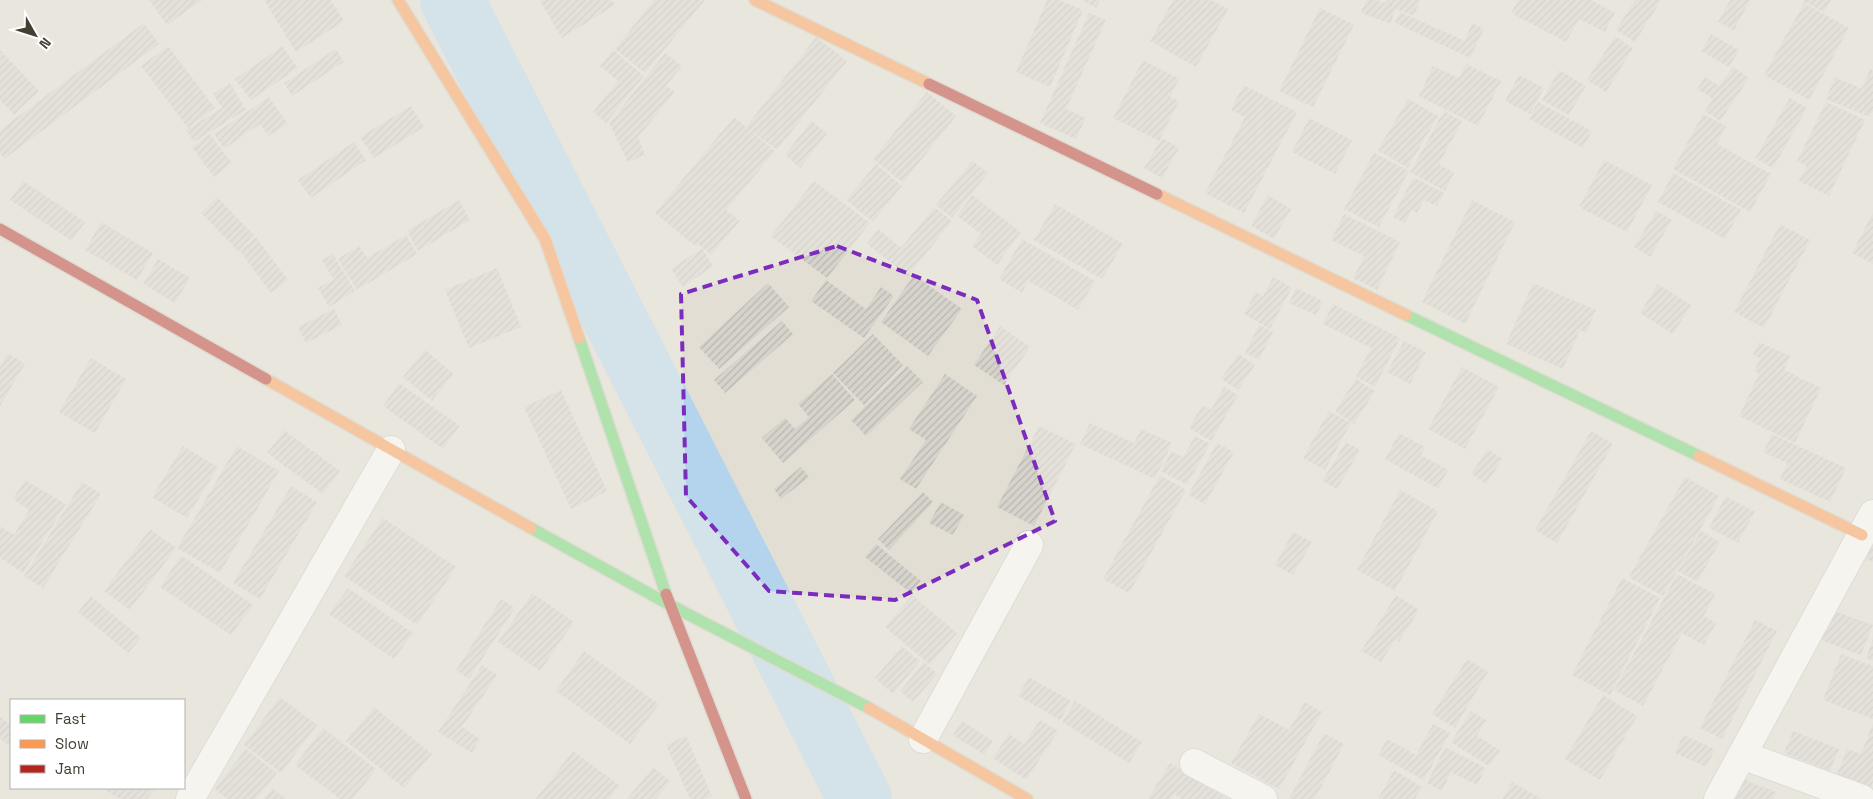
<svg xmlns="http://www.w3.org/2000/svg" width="1873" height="799" viewBox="0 0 1873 799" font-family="'Space Grotesk',sans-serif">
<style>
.residential{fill:#e3ded3;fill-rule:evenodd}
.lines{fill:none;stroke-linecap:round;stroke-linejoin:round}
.river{stroke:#b4d4ee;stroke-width:64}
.building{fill:url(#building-hatch)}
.street-casing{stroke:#cac8c2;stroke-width:30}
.fast-casing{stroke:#cdc9bd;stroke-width:14}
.slow-casing{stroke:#cdc9bd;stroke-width:14}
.jam-casing{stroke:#cdc9bd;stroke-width:14}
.street{stroke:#fcfcfb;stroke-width:28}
.fast{stroke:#63d668;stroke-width:11}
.slow{stroke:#ff974d;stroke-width:11}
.jam{stroke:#b3261e;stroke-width:11}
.marked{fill:none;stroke:#7b2cbf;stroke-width:4;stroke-dasharray:10 6;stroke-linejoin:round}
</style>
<defs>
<pattern id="building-hatch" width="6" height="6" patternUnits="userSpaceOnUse" patternTransform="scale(1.25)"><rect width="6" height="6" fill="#d6d3cd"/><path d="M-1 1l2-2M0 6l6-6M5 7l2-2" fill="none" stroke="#b9b6b0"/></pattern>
</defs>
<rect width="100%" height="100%" fill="#eeece6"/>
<path class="residential" d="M0,0H1873V799H0ZM11,700H184V788H11Z"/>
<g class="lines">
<path class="river" d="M452,0L860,799"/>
</g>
<path class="building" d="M149,0H202L167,25Z
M264,0H331L344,21L296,52Z
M541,0H611L615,5L562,38L540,1Z
M654,0H705L645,73L615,49Z
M1047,0H1059L1083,10L1050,87L1016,72Z
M1082,0H1100L1096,8Z
M1173,0H1211L1228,9L1196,67L1150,41Z
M1366,0H1376L1386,3L1387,0H1420L1414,16L1395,9L1391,24L1361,13Z
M1518,0H1591L1615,13L1605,32L1579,19L1566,42L1511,13Z
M1635,0H1661L1635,42L1616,30Z
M1730,0H1750L1734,30L1718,22Z
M1801,0H1831L1824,12Z
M1804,3L1849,28L1809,100L1764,75Z
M1320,8L1354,25L1313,107L1279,91Z
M1400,12L1465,41L1472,23L1484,29L1470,58L1395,23Z
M1089,13L1106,20L1066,109L1086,118L1076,139L1040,123Z
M144,23L159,44L4,159L0,153V130Z
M1711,34L1739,50L1729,67L1701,51Z
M1615,36L1633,48L1606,92L1587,80Z
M816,37L847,61L777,150L746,127Z
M168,46L215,108L188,128L141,66Z
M282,46L298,68L251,100L235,79Z
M336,49L344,62L292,96L284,83Z
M0,50L39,91L14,115L0,100Z
M613,50L644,76L606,123L593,112L618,81L600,66Z
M665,53L682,66L666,86L675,92L638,137L645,155L628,162L609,123Z
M1143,60L1179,79L1170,97L1179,101L1159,141L1113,118Z
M1466,64L1501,81L1478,126L1419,96L1433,66L1459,78Z
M1733,67L1749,78L1720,121L1705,111L1713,99L1697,89L1705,77L1719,86Z
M1870,69L1873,71V111L1870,117L1826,99L1835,77L1862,89Z
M1559,70L1586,86L1569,115L1542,100Z
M1519,75L1544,88L1530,114L1505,101Z
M230,83L246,110L194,142L186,130L222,108L213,94Z
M1243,85L1297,112L1244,213L1205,193L1245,117L1231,110Z
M927,92L956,116L903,183L873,159Z
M269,97L288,124L268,136L260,124L224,149L214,134Z
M1790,98L1807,108L1773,168L1755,158Z
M1408,99L1438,116L1408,168L1378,150Z
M1538,102L1592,131L1583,148L1529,119Z
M1826,102L1865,120L1829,196L1799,181L1807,166L1797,161Z
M411,106L424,127L374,158L360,137Z
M1444,111L1462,121L1439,164L1454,173L1445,191L1410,172Z
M1703,114L1726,126L1717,144L1771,174L1750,212L1673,169Z
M734,117L775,151L726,210L740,221L711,255L698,244L695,246L655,213Z
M1309,118L1352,140L1335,174L1292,152Z
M811,121L827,133L800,168L785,155Z
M210,134L232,163L214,177L192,147Z
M1162,138L1179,148L1162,178L1144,168Z
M354,142L366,160L311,198L298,180Z
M1374,153L1409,171L1379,227L1344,209Z
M1604,160L1652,185L1627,232L1579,207Z
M972,161L988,173L952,218L936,205Z
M876,164L902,186L873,222L846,200Z
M1673,173L1741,210L1725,239L1658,202Z
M1413,177L1444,193L1437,206L1424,200L1417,213L1412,210L1405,223L1393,217Z
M23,181L85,222L72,241L10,200Z
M814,181L870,223L827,278L771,236Z
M972,195L1021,232L997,265L972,246L981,234L957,216Z
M1268,195L1291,209L1274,239L1251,226Z
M217,197L254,235L238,251L201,213Z
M459,200L470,220L418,251L407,231Z
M1472,200L1515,222L1465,324L1422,302Z
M1055,204L1123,244L1102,279L1034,240Z
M934,207L952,221L908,276L867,244L878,229L901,248Z
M1656,211L1672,220L1650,257L1634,247Z
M1873,213V264L1852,253Z
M1344,214L1400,242L1377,290L1353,278L1364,256L1331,240Z
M101,222L153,253L137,280L85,250Z
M1780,224L1810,240L1764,328L1734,312Z
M406,235L417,254L357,290L338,259L359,246L367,258Z
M256,237L288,280L271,293L239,250Z
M1022,239L1095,281L1078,310L1028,281L1022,293L999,279Z
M702,248L713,266L683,287L671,269Z
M333,254L355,291L329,307L318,288L334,280L322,260Z
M158,259L190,278L175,303L143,284Z
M497,268L521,327L469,348L445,290Z
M914,275L962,309L928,356L881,322Z
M1273,277L1292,288L1270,329L1244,314L1256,292L1263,296Z
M826,280L866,309L881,287L894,296L864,338L811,301Z
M768,283L789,307L719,369L699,347Z
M1533,283L1596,310L1586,333L1580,330L1563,369L1506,344Z
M1658,284L1691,305L1673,334L1640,313Z
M1296,288L1323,301L1316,315L1289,303Z
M1333,304L1400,338L1375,387L1356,377L1371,348L1323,324Z
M334,309L342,325L306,343L298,327Z
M782,321L793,334L725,393L714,380Z
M1259,325L1273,332L1259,360L1245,353Z
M1000,326L1030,347L1004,385L974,365Z
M873,334L903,365L864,405L833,373Z
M1404,341L1426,352L1410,384L1387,372Z
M1759,342L1790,356L1784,370L1821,388L1795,443L1739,416L1759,374L1754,371L1760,358L1753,355Z
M425,350L454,374L432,401L403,377Z
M8,353L25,364L0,406V367Z
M1238,354L1255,365L1238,390L1221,379Z
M91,358L126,379L95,433L59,412Z
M907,366L923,382L866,436L851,420Z
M1462,367L1499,387L1465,449L1428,429Z
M832,374L855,400L783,463L762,438L785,418L795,429L809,417L798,404Z
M945,374L977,396L916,489L900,479L926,440L909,429Z
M1356,379L1375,391L1354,424L1335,411Z
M399,383L460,426L443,449L383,406Z
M1224,387L1238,395L1211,441L1189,428L1202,405L1211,410Z
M561,390L607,491L571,509L524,407Z
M1329,411L1351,423L1325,470L1303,458Z
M1090,423L1134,443L1141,429L1172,443L1155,479L1080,444Z
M1039,426L1076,444L1034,526L997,507Z
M284,430L340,471L323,494L267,453Z
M1591,431L1613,444L1557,543L1535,530Z
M1399,433L1425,447L1421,455L1448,470L1438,489L1385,459Z
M1772,434L1846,468L1830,502L1780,479L1787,463L1763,452Z
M1195,436L1210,444L1187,485L1161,471L1171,451L1183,457Z
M1346,442L1360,450L1337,489L1322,481Z
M1217,443L1234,452L1205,504L1188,495Z
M183,446L218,467L187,518L152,497Z
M237,446L279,471L220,573L177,548Z
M1488,449L1503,459L1486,484L1471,474Z
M801,467L809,477L781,499L774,489Z
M1160,475L1186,490L1129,593L1103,579Z
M1685,477L1719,496L1663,596L1629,577Z
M25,480L66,504L23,573L0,558V526L14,535L29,510L13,499Z
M82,482L101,494L43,588L24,576Z
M291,486L317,502L260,599L233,583Z
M1400,490L1438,511L1395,591L1357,570Z
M923,492L933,502L889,550L878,539Z
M1726,496L1755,512L1738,543L1709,528Z
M941,502L964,515L953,535L929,523Z
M383,518L456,567L417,625L344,576Z
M150,529L176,548L130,610L104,591Z
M1701,531L1720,542L1697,582L1678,571Z
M1293,532L1312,542L1293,575L1275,565Z
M1873,540V562L1859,556Z
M876,544L921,581L911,593L865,557Z
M181,555L253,605L231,635L160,587Z
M1677,574L1715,594L1704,616L1716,623L1704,645L1682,633L1643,706L1614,690Z
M1622,578L1660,598L1610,695L1572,675Z
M348,588L413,633L394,659L329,614Z
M532,593L574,622L540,671L498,642Z
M912,595L957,633L930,665L885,627Z
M1396,595L1419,610L1399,642L1396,639L1381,662L1361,651Z
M91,596L141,638L128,653L78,612Z
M501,599L515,608L469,679L456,670Z
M1829,609L1873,625L1861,655L1818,639Z
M1755,620L1777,631L1722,739L1700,728Z
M1873,639V660L1866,658Z
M902,646L920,661L893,694L875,678Z
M584,651L659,704L630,744L556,691Z
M1841,654L1873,666V719L1823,700Z
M1467,659L1488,672L1455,728L1432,714Z
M924,662L937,674L913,702L900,691Z
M482,665L497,675L462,727L480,739L472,753L438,732Z
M1029,677L1071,701L1060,720L1018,696Z
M1603,695L1637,716L1600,780L1565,759Z
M280,697L317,725L281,773L244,745Z
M1075,701L1142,742L1129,763L1062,722Z
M1305,702L1322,712L1279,789L1231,763L1259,714L1289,730Z
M374,707L432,754L404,788L346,741Z
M1471,711L1486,720L1477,736L1500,750L1489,766L1451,742Z
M0,717L11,725V747L0,739Z
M1040,720L1058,731L1026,780L993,758L1009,734L1024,744Z
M962,721L993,741L984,755L953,735Z
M1873,723V782L1870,790L1836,777L1847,749L1861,754Z
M1433,724L1450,733L1424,780L1378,755L1387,739L1416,755Z
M323,728L376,769L353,799H340L295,765Z
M1793,731L1839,749L1830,771L1784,753Z
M1324,733L1344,744L1315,799H1289Z
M1683,735L1715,749L1706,767L1675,753Z
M686,736L712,796L705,799H690L666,745Z
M1445,747L1486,768L1477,785L1451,772L1442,791L1427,783Z
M246,749L277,773L256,799H227L215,789Z
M573,751L619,785L609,799H536Z
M1170,763L1228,799H1182L1174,794L1171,799H1148Z
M653,767L670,781L656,799H627Z
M1394,770L1422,787L1415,799H1378Z
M1735,776L1776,792L1773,799H1726Z
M1512,782L1542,799H1502Z
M102,788H155L147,799H120Z
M272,788L286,799H264Z"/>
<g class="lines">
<g class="street-casing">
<path id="street" d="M923,739L1029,545
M1742,755L1862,799
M1194,763L1263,799
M190,799L391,450
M1718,799L1873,514"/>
</g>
<g class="fast-casing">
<path id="fast" d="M1406,315L1699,456
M579,338L666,594
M531,528L670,605L869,708"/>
</g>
<g class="slow-casing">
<path id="slow" d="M398,0L545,239L579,338
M755,0L929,84
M1157,194L1406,315
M266,379L531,528
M1699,456L1862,535
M869,708L1027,799"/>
</g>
<g class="jam-casing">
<path id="jam" d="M929,84L1157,194
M0,229L266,379
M666,594L746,799"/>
</g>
<use href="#street" class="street"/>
<use href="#fast" class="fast"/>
<use href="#slow" class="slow"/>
<use href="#jam" class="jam"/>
</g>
<path d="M0 0H1873V799H0ZM837,246L977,300L1055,521L895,600L769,591L686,496L681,294Z" fill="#eeece6" fill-opacity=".55" fill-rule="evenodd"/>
<path class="marked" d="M837,246L977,300L1055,521L895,600L769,591L686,496L681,294Z"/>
<rect x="10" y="699" width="175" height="90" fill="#ffffff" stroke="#b4b1ad"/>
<rect x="20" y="715" width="25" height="8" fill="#63d668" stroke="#b4b1ad"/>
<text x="55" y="724" font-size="15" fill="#433d32">Fast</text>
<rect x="20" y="740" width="25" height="8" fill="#ff974d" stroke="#b4b1ad"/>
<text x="55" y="749" font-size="15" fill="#433d32">Slow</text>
<rect x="20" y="765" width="25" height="8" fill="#b3261e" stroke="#b4b1ad"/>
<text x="55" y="774" font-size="15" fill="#433d32">Jam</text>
<g transform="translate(35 35) rotate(129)" stroke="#ffffff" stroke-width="4" paint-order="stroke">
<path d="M0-4L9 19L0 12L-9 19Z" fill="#433d32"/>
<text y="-8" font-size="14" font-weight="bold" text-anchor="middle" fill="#433d32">N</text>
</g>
</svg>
